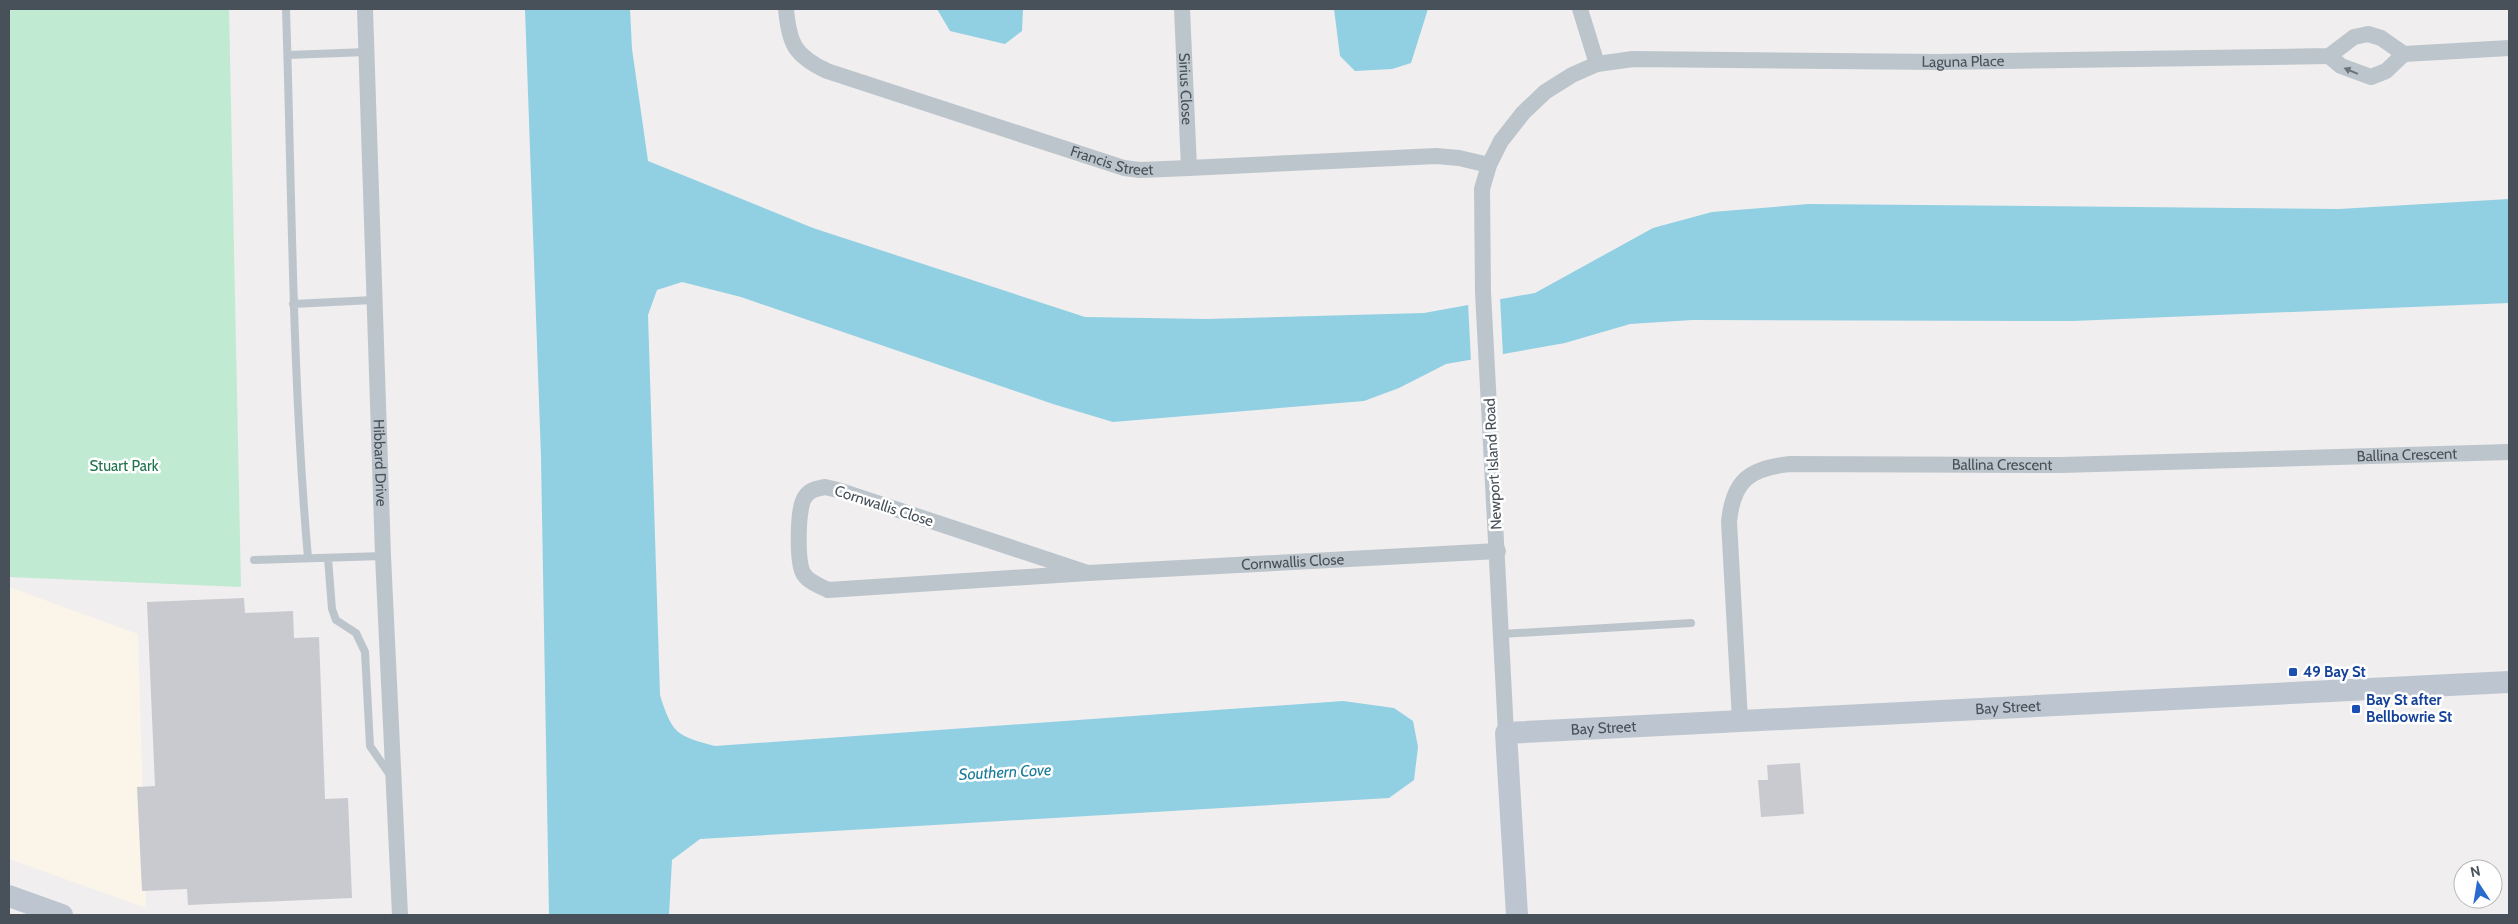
<svg xmlns="http://www.w3.org/2000/svg" width="2518" height="924" viewBox="0 0 2518 924" font-family="Cabin,sans-serif">
<style>
.commercial{fill:#faf5e8}
.green{fill:#c0ead2}
.water{fill:#91cfe3}
.pier{fill:#f0eeee}
.building{fill:#c9cad0}
.lines{fill:none;stroke-linecap:round;stroke-linejoin:round}
.lane{stroke:#bdc5cc;stroke-width:8}
.street{stroke:#bdc5cc;stroke-width:16}
.secondary{stroke:#bdc6d0;stroke-width:22}
.oneway{fill:#6b737c}
.transit-dot{fill:#1a4fb4;stroke:#fff;stroke-width:2}
.labels{text-anchor:middle;dominant-baseline:central;stroke-width:5;stroke-linejoin:round;paint-order:stroke}
.street-label{font-size:15px;fill:#485059;stroke:#fff}
.park-label{font-size:15px;fill:#1f744c;stroke:#fff}
.transit-label{font-size:15px;font-weight:bold;fill:#164399;stroke:#fff;text-anchor:start}
.water-label{font-size:16px;font-style:italic;fill:#1a7b9a;stroke:#fff}
</style>
<rect width="100%" height="100%" fill="#f0eeee"/>
<path class="commercial" d="M9,587L138,634L146,908L9,859Z"/>
<path class="green" d="M9,9H229L241,587L9,577Z"/>
<path class="water" d="M525,9H630L632,49L648,161L813,228L1085,317L1206,319L1424,313L1535,293L1653,228L1712,212L1809,204L2339,209L2509,199V303L2073,321L1692,320L1630,324L1565,343L1446,364L1399,388L1364,401L1113,422L1053,404L741,297L682,282L657,290L648,315L660,695C672,734 677,736 715,746L1343,701L1394,708L1413,721L1418,747L1414,780L1389,798L700,839L672,860L669,915H549L541,457Z
M937,9H1023L1022,31L1005,44L950,31Z
M1334,9H1428L1411,63L1392,69L1355,71L1340,56Z"/>
<path class="pier" d="M1500,297L1503,356L1471,362L1468,302Z"/>
<path class="building" d="M244,598L245,613L293,611L294,638L319,637L325,799L348,798L352,898L188,905L187,889L142,891L137,787L155,786L147,602Z
M1800,763L1804,814L1761,817L1758,780H1768L1767,765Z"/>
<g class="lines">
<path class="lane" d="M286,9C292,192 292,375 308,558
M288,55L367,52
M293,304L373,300
M328,558L332,609L336,620L356,633L365,652L370,746L390,775
M254,560L383,556
M1502,634L1691,623"/>
<g class="street">
<path id="s1" d="M365,9L383,556L400,915"/>
<path id="s2" d="M786,9C789,44 795,56 827,71L1124,168L1140,170L1189,168L1436,156L1459,158L1489,165"/>
<path id="s3" d="M1182,9L1189,168"/>
<path d="M1580,9L1597,64"/>
<path d="M2329,56L2341,66L2371,77L2386,71L2404,54"/>
<path d="M825,487L838,490L1088,573L828,590C820,586 808,582 803,573C797,561 797,507 805,497C810,489 817,489 825,487Z"/>
<path id="s4" d="M1088,573L1498,551"/>
<path id="s5" d="M1740,720L1729,522C1733,480 1750,468 1790,464L2061,465L2509,452"/>
<path id="s6" d="M1506,733L1483,292L1482,189L1489,165L1501,141L1523,113L1545,92L1572,75L1597,64L1633,59L1938,62L2329,56L2354,37L2368,34L2381,38L2404,54L2509,48"/>
</g>
<g class="secondary">
<path d="M9,896L62,915"/>
<path id="s7" d="M1517,915L1506,733L2509,682"/>
</g>
</g>
<defs><path id="oneway-solid" d="M-6-.8H1V-3.2L6.5 0L1 3.2V.8H-6Z" transform="scale(1.25)"/></defs>
<use class="oneway" href="#oneway-solid" transform="translate(2351 71) rotate(-157)"/>
<g class="transit-dot">
<rect x="2288" y="667" width="10" height="10" rx="2.5"/>
<rect x="2351" y="704" width="10" height="10" rx="2.5"/>
</g>
<g class="labels">
<g class="street-label">
<text stroke="none"><textPath href="#s6" startOffset="1088">Laguna Place</textPath></text>
<text stroke="none"><textPath href="#s3" startOffset="80">Sirius Close</textPath></text>
<text stroke="none"><textPath href="#s2" startOffset="379">Francis Street</textPath></text>
<text stroke="none"><textPath href="#s5" startOffset="910">Ballina Crescent</textPath></text>
<text stroke="none"><textPath href="#s1" startOffset="454">Hibbard Drive</textPath></text>
<text transform="translate(1493 464) rotate(-93)">Newport Island Road</text>
<text stroke="none"><textPath href="#s5" startOffset="505">Ballina Crescent</textPath></text>
<text transform="translate(884 506) rotate(18)">Cornwallis Close</text>
<text stroke="none"><textPath href="#s4" startOffset="205">Cornwallis Close</textPath></text>
<text stroke="none"><textPath href="#s7" startOffset="685">Bay Street</textPath></text>
<text stroke="none"><textPath href="#s7" startOffset="280">Bay Street</textPath></text>
</g>
<g class="park-label">
<text x="124" y="466">Stuart Park</text>
</g>
<g class="transit-label">
<text x="2303" y="672">49 Bay St</text>
<text x="2366" y="700">Bay St after<tspan x="2366" dy="17">Bellbowrie St</tspan></text>
</g>
<g class="water-label">
<text transform="translate(1005 772) rotate(-3)">Southern Cove</text>
</g>
</g>
<rect width="2518" height="924" fill="none" stroke="#485059" stroke-width="20"/>
<g transform="translate(2478 884) rotate(348)"><circle r="24" fill="#ffffff" stroke="#b6b9bd"/>
<path d="M0-4L9 19L0 12L-9 19Z" fill="#2a6cce"/>
<text y="-8" font-size="14" font-weight="bold" text-anchor="middle" fill="#485059">N</text>
</g>
</svg>
